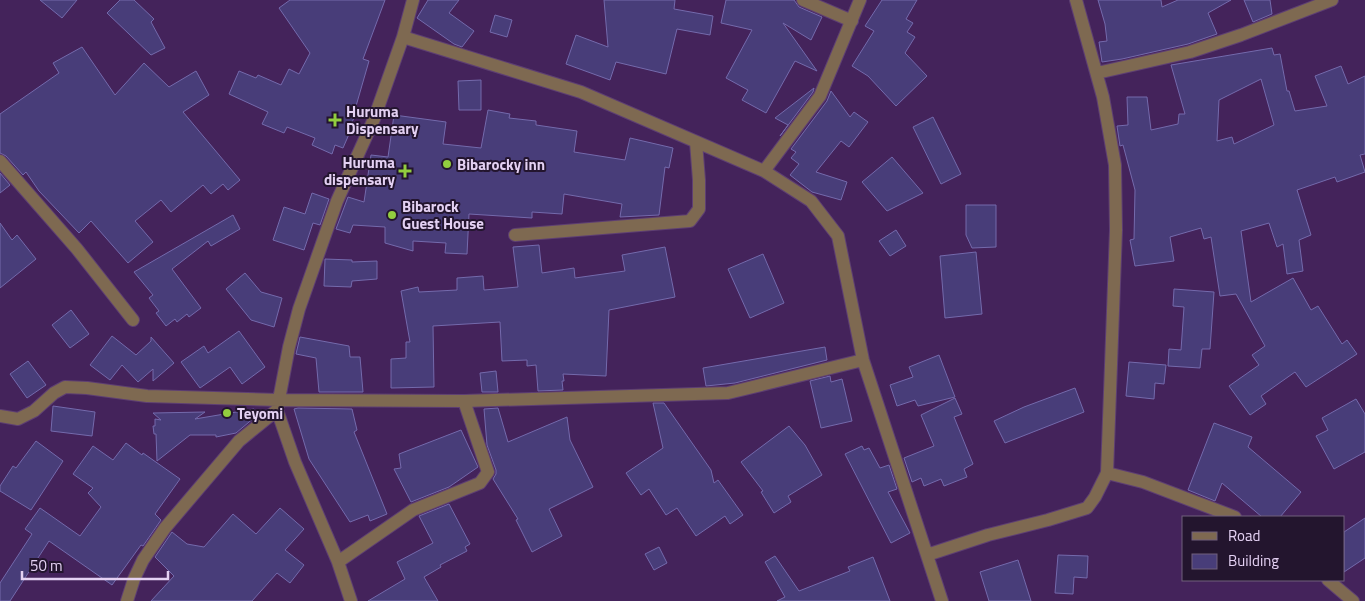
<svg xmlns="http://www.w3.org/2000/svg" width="1365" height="601" viewBox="0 0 1365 601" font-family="'Titillium Web',sans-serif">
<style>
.building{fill:#483d79;stroke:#746aac;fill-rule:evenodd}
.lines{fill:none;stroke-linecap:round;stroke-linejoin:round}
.minor-casing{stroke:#5e3f73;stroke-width:14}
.minor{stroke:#7e6951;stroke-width:12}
.poi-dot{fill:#92cd3f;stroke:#23152e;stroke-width:2}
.labels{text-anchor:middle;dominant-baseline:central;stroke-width:4;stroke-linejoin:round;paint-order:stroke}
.poi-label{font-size:15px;font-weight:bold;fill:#e4d1f3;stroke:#23152e;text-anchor:start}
</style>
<rect width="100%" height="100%" fill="#44235b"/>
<path class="building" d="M40,0H77L62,18Z
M120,0H134L154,19L151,22L165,48L151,55L107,13Z
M290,0H385L363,59L369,61L354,113L356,114L351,124L353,125L343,148L335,145L332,154L312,145L315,138L287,127L284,133L262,124L268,112L229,94L239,71L256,78L258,75L281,85L289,69L299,74L310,53L279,8Z
M428,0H459L449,13L474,31L462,47L454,44L417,18Z
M604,0H675L674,9L713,16L710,35L677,29L666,74L616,62L610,80L566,64L576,35L608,47Z
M726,0H794L799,7L822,17L811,40L783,23L817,71L795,61L766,113L742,100L748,90L726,78L752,30L721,23Z
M882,0H917L906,19L913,23L907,32L915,37L905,53L927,76L896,106L868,76L852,66L874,31L865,26Z
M1098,0H1161L1162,7L1178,0H1231L1208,13L1217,34L1188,44L1122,59L1102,62L1099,42L1107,41L1105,24Z
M1244,0H1270L1272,14L1253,22Z
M495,15L512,20L507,37L490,32Z
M82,47L115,95L144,63L169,87L196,71L209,95L183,112L240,180L228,190L223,184L211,194L203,185L171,212L161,200L135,221L153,242L128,263L91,221L79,233L39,191L26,172L23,175L6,156L0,153V114L59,73L53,63Z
M1272,48L1274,55L1280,54L1287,91H1289L1295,111L1327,106L1315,76L1341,66L1348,84L1365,76V154L1360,155L1365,172L1337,182L1335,177L1297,190L1311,235L1299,240L1303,271L1287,274L1283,244L1277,247L1269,223L1241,231L1251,302L1293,278L1311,310L1318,306L1342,344L1347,340L1357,354L1306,387L1295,372L1261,396L1266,404L1250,415L1229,386L1259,365L1252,355L1265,346L1236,294L1220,296L1211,237L1204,239L1201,228L1170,237L1174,261L1135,266L1130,240L1134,239L1135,190L1123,145L1120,146L1117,126L1128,125L1127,97H1147L1151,130L1178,124L1179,114H1185L1171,65ZM1261,79L1274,125L1234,144L1232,137L1217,141L1219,100Z
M481,80V110H459L458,81Z
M814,88L813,92L780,136L788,125L775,118Z
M831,91L850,117L854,112L868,122L849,147L841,141L816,172L847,182L841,200L812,192L790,175L799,164L791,158L796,152L791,149L827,101Z
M488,110L510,114L509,118L536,121V125L577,131L574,152L625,160L630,138L673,148L669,168L665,167L659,215L620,217L622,204L564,194L562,214L532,212V218L469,214L467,254L445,253L446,243L413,241V251L385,243V227L353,225L350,233L336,229L348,197L364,202L371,155L388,157L394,115L446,122L443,144L481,148Z
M933,117L961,174L941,184L913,127Z
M892,157L923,193L887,211L862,182Z
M0,173L10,185L0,193Z
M312,193L329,199L320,225L313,223L304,250L273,240L284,207L305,214Z
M966,205H996V247L972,248L966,235Z
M233,215L240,229L211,246L208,241L172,269L201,308L189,317L187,314L177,322L175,319L166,326L156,313L159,311L149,298L153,295L134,272Z
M0,223L12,240L17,235L36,259L0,288Z
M896,230L906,246L890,256L879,241Z
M539,245L542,273L574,268L575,278L625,271L622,255L665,247L675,297L609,310L606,376L563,374L564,381H562L563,390L538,391L536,365L527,366V360L502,361L500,322L433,326L434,387L391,388V359L406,358V342H410L401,291L418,287L419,292L457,290V278L483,276L484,290L518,287L513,247Z
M976,252L982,314L945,318L940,256Z
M763,254L784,303L750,318L728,269Z
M325,259L352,260V262L377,261V279L352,281L351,287L324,286Z
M245,273L261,292L282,298L274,327L251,320L226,289Z
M1174,289L1214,292L1210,349H1202L1200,368L1168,366L1169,349L1181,350L1184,307L1173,306Z
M71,310L89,334L70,348L52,325Z
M239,331L265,367L242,384L230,367L200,388L181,362L204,346L208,353Z
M112,336L136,355L151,341V337L174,363L153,381V369L138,382L122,365L110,380L90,365Z
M300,337L349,346L350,357H360L363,392H319L316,358L296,354Z
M825,347L827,360L735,383L706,386L703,368Z
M939,355L955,397L918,406L915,400L897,406L890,385L913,377L909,367Z
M28,361L46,385L27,398L10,374Z
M1129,362L1166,365L1164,384L1155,383L1154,399L1126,396Z
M496,371L498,392H482L480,373Z
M830,376L831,382L842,379L852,421L821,428L810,381Z
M1075,388L1084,412L1005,443L994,421L1024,407Z
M955,398L962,414L954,417L973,464L964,469L967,477L944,486L941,479L924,486L921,478L912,482L904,458L934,446L921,415Z
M1356,399L1365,414V452L1334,469L1316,436L1328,430L1322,418Z
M653,403H664L711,470L714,483L718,480L743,515L730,524L725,516L696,536L677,508L666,515L649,489L641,495L626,473L663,448Z
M53,406L95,412L92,436L51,431Z
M298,408L352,409L357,430L354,432L387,514L370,521L368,515L350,522L309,459L294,409Z
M498,408L508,442L567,417L570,440L593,487L549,509L562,536L532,552L516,520L518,519L493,479L496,474V470L487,445L484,409Z
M254,409L255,417L236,433L216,437V435H190L157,461L156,434H154L153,426H155V419L161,420L153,413L205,412L195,419Z
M1214,423L1252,437L1248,447L1301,492L1280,517H1262L1222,483L1215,501L1188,490Z
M789,426L805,445L822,475L788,496L791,502L774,513L761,492L763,491L741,462Z
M461,430L478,467L449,487L411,502L394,469L401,468L399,454Z
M36,441L63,461L31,510L0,491V486L13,466L16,468Z
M126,443L142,455L143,453L180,479L155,514L161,520L143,546L141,545L112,585L49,541L10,601H0V583L32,534L25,529L40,508L80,536L101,507L88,493L93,488L73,474L93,446L113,460Z
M862,446L864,450L869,448L880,468L889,465L897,489L888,492L910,533L891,543L845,454Z
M449,504L470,544L465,547L467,551L440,565L441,567L424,577L438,601H368L405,579L397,562L433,543L419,516Z
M280,508L304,529L285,550L304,565L290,583L277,573L252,601H151L174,576L155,557L172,532L187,544L204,547L233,514L256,534Z
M1365,518V558L1344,572V532Z
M659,547L667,563L654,570L645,554Z
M1058,555L1088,556L1087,578L1074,577L1073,594L1055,593Z
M775,556L799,591L850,571L848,567L873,557L890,601H777L785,597L765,562Z
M1018,560L1031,601H989L980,572Z"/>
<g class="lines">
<g class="minor-casing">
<path id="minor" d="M803,0L852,21
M403,37L581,92L764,171L811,201L838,236L863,360L942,601
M1097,73L1190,52L1241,35L1332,0
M0,161L77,249L133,320
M764,171L820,96L860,0
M515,235L690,221L699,209V180L696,142
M0,416L18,419L34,411L54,393L65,387L87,388L147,396L278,400L464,401L728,393L863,360
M1107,473L1143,482L1235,517
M927,555L988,535L1048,520L1087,508L1095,497L1107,473L1116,230L1115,165L1103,97L1076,0
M338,562L413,510L480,483L488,472L464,401
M1328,580L1353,601
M127,601L134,579L143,560L165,528L239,441L277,410
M351,601L338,562L295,462L277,410L289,347L299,309L337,201L374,119L403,37L413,0"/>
</g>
<use href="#minor" class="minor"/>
</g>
<g class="poi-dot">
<path d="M332.5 112.5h5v5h5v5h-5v5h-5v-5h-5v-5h5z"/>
<circle cx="447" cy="164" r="5"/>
<path d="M402.5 163.5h5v5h5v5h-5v5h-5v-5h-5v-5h5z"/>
<circle cx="392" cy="215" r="5"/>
<circle cx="227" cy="413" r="5"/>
</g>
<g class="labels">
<g class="poi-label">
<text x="346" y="111">Huruma<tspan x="346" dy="17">Dispensary</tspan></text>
<text x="395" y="162" text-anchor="end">Huruma<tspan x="395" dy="17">dispensary</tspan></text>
<text x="457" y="164">Bibarocky inn</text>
<text x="402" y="206">Bibarock<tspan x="402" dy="17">Guest House</tspan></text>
<text x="237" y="413">Teyomi</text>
</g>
</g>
<rect x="1182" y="516" width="162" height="65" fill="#23152e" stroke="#70607d"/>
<rect x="1192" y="532" width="25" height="8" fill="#7e6951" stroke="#70607d"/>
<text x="1228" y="541" font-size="15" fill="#e4d1f3">Road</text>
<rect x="1192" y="554" width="25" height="15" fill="#483d79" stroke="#70607d"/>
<text x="1228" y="566" font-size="15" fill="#e4d1f3">Building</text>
<path d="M22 571v8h146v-8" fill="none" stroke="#e4d1f3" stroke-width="2.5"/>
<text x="30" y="571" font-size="15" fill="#e4d1f3" stroke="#23152e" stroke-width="4" paint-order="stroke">50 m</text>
</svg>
